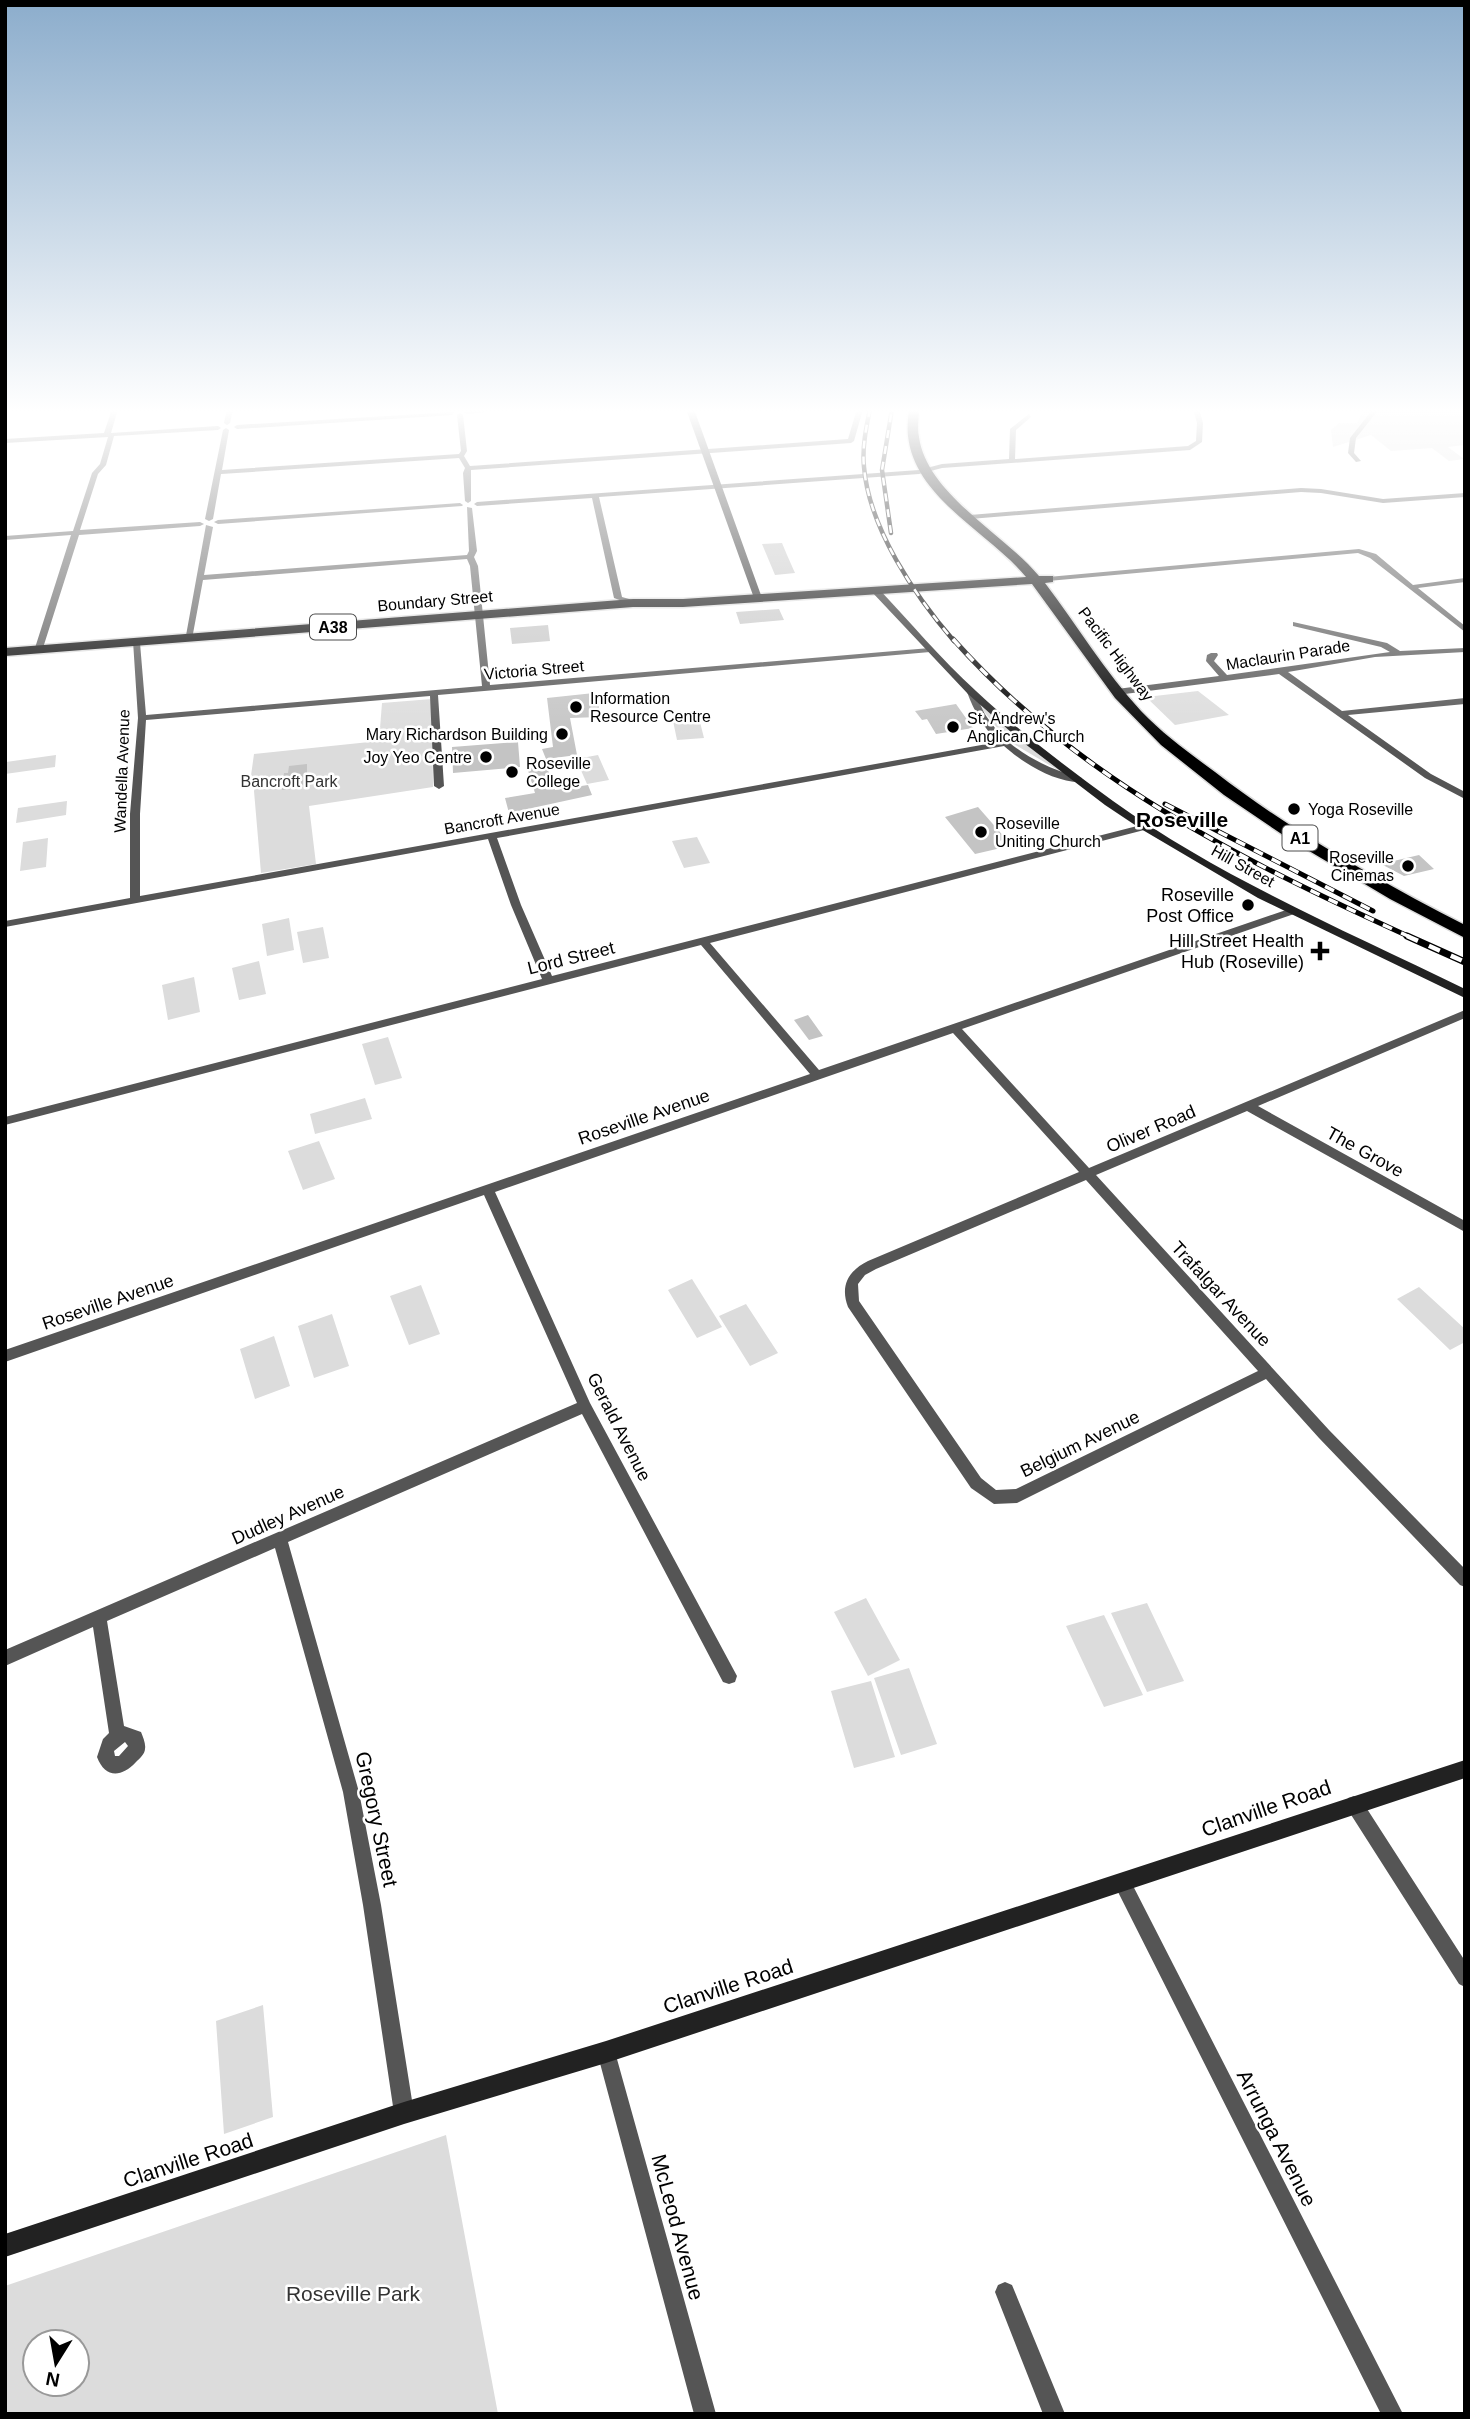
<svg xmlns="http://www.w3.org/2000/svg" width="1470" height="2419" viewBox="0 0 1470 2419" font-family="Arial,sans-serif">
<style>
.green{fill:#dcdcdc;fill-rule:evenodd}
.building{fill:#c4c4c4}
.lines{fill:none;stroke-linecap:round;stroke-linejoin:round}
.highway-casing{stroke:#dbdbdb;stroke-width:3}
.street{fill:#555;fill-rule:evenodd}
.secondary{fill:#222;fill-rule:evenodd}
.highway{fill:#000;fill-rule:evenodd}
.rail-far2-casing{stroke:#000;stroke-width:4.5}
.rail-far1-casing{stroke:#000;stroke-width:5}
.rail-casing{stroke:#000;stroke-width:7}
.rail-far2{stroke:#fff;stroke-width:2.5;stroke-dasharray:8;stroke-linecap:butt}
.rail-far1{stroke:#fff;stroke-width:3.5;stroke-dasharray:10;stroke-linecap:butt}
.rail{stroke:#fff;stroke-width:4.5;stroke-dasharray:12;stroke-linecap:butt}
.poi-dot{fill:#000;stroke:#fff;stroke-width:2.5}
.labels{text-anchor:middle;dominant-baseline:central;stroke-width:5;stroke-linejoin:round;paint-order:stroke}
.far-street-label{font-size:16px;fill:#000;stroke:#fff}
.shield{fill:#fff;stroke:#4c4c4c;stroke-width:2}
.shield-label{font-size:16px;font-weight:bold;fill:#000}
.far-poi-label{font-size:16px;fill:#000;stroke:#fff;text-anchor:start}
.far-park-label{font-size:16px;fill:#333;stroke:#fff}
.poi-label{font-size:18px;fill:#000;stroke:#fff;text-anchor:end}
.street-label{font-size:18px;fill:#000;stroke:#fff}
.far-district-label{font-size:21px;font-weight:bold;fill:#000;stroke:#fff}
.near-street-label{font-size:21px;fill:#000;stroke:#fff}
.near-park-label{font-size:21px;fill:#333;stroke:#fff}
</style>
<rect width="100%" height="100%" fill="#fff"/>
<path class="green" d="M1364,409H1465V445L1448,447L1464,459L1449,461L1432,448L1391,451L1371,435L1333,447L1331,430L1339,423H1357Z
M1198,691L1229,715L1175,725L1146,697Z
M432,699L433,787L309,806L316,864L261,873L254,791L256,783H250L254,754L379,741L382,703Z
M977,703L1068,776L1007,740Z
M698,714L704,738L677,740L672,716Z
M56,755L55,767L5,774L6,762Z
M598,755L609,780L587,784L576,759Z
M67,801L66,815L16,823L18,808Z
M697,837L710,863L684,868L672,841Z
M48,838L46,867L20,871L23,842Z
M289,918L294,950L267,956L262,924Z
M323,927L329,958L303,963L297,932Z
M259,961L266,994L239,1000L232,968Z
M194,977L200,1012L168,1020L162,985Z
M388,1037L402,1078L375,1085L362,1044Z
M365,1098L372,1119L315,1134L310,1114Z
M319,1141L335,1179L303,1190L288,1151Z
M692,1279L722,1327L697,1338L668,1290Z
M421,1285L440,1334L409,1345L390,1296Z
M1419,1287L1465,1329V1342L1450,1350L1397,1299Z
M746,1304L778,1353L750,1366L719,1316Z
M332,1314L349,1366L314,1378L298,1326Z
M274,1336L290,1386L255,1399L240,1349Z
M866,1598L900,1660L868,1676L834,1612Z
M1147,1603L1184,1681L1147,1692L1111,1613Z
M1104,1615L1143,1695L1104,1707L1066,1626Z
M909,1668L937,1744L901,1755L874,1678Z
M871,1681L895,1757L854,1768L831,1691Z
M263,2005L273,2117L224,2134L216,2021Z
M446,2135L498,2414H5V2286ZM35,2342H77V2384H35Z"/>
<path class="building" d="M782,543L787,555L795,573L775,575L762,544Z
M779,609L784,620L740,624L736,612Z
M548,625L550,641L512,644L510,628Z
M594,693V701H598L600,717L570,718L577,755L546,759L542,749L553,747L547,698Z
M956,704L973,728L936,734L927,719L922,720L915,711Z
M518,742L520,767L453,773L452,747Z
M545,761L555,790L588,785L592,795L509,813L505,798L535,793L526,764Z
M307,764V773H311L310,787L282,790L284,773H288L289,766Z
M978,807L1006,839L995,842L1001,848L975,854L945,817Z
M1419,855L1434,869L1404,876L1381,864Z
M808,1015L823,1036L809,1040L794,1020Z"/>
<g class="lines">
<g class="highway-casing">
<path id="highway" d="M909,409H919C919,418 917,428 919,437C927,494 1003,533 1039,576H1053V582L1045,583C1077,625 1105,672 1141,711C1163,734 1189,753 1215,772C1293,832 1377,880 1465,925V938L1390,899L1289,839L1224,795L1161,745L1115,698L1032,584L683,607H633L5,656V648L633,599H683L1026,577C989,532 915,499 908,436C907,428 908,417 909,409Z"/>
</g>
<path class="street" d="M112,409H118L111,433L218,426L221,428L218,430L114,436L106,465L98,474L80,530L200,522L204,524L200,526L79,535L42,651L35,653L34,651L71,535L5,540V536L73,531L92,473L100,464L108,437L5,443V439L104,433Z
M227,409H233L230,423L227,425L224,423Z
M485,409H512L467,414L464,412Z
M857,409H863L854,441L851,443L471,470V501L468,503L465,501L463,473L465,468L459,458L221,474L213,519L209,521L205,519L223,430L226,428L229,430L222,470L459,454L461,451L457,415L460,413L463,415L467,451L464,456L470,466L848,439Z
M1193,409H1199L1203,423L1202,442L1190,450L942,468L919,474L599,497L622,597L636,601V605H633L614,598L592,498L477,506L474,504L477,502L919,470L942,464L1009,459L1010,429L1029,414L1031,417L1016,430L1015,459L1188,446L1196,441L1197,423Z
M1373,409H1379L1356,438L1354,453L1361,461L1356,462L1348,453L1350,438Z
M454,412L452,415L237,429L234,427L237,425Z
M1301,488L1321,489L1383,499L1465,493V497L1383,503L1321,493L1301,492L970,519L966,517L970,515Z
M460,503L463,505L462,506L218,524L214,522L218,520Z
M467,507L472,508L477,551L474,557L478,566L490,685L930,648L934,650L930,652L438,695L444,786L439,789L434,786L430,696L146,720L140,814V896L998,742C983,727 974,711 967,692L974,690C979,700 982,711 989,720C1010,751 1047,769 1082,778V782C1055,783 1023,763 1004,746L497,838L521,905L552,976L1145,824L1150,827L1148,829L710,943L819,1070L1289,909H1297V913L962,1029L1089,1168L1465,1010V1018L1258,1106L1465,1221V1232L1247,1111L1096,1175L1329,1430L1465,1569V1587L1460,1585L1319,1438L1266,1379L1017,1503L994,1504L971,1488L848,1307C840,1286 848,1271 868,1261L1079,1172L953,1033L495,1192L590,1403L737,1676L735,1682L729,1684L723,1682L582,1414L288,1542L359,1792L381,1905L414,2113L411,2120L404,2123L397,2120L394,2113L363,1905L343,1792L275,1548L107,1621L124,1726L141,1732C143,1737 146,1744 145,1749C145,1754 139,1759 136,1762C121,1778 105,1778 97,1757L103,1739L109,1733L93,1627L5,1666V1650L577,1403L484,1195L5,1362V1350L810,1074L701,945L5,1125V1117L542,979L511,905L488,839L5,927V921L130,898V814L138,718L133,641L140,643L146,715L482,686L470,566L467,559L203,580L192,639L185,641L206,525L213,527L204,575L467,555L469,551ZM1086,1180L1258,1371L1016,1489L996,1490L981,1478L859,1301L858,1284L865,1275L876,1269ZM125,1742L128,1746L119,1756H115L114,1751Z
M1359,549L1376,554L1413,585L1465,578V582L1418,588L1465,626V632L1370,558L1358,553L1048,581L1044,579L1048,577Z
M1293,622L1387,643L1400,651L1465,648V652L1375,657L1288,672L1342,711L1465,698V704L1348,715L1431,774L1465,792V799L1425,778L1279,674L1117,695L1113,692L1117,689L1219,676L1206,661L1207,655L1211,653H1217L1218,655L1214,661L1227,675L1390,652L1381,647L1293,626Z
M1354,1796L1360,1798L1465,1961V1987L1459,1984L1348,1810L1346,1804L1348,1798Z
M1122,1873L1128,1876L1403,2414H1381L1116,1888L1113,1882L1116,1876Z
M606,2043L613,2045L615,2052L716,2414H694L597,2052L599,2045Z
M1005,2282L1012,2285L1065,2414H1043L995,2292L998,2285Z"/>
<path class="secondary" d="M686,409H694L762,598L761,600L754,598Z
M871,587H877C910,622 941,659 976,691C1019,731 1066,767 1113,801C1221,878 1346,931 1465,989V998L1258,898L1141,829L1105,805L1020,740L968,694L871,591Z
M1465,1760V1778L606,2063L404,2124L5,2257V2234L404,2102L606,2041Z"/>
<use href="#highway" class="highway"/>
<g class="rail-far2-casing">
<path id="rail-far2" d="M870,409C866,428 862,448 864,467C869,528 915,596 954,641
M891,533L882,470L892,409"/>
</g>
<g class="rail-far1-casing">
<path id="rail-far1" d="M953,639C1077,779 1243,861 1410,937
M1165,804L1373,911"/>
</g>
<g class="rail-casing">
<path id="rail" d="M1407,936L1465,962"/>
</g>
<use href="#rail-far2" class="rail-far2"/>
<use href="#rail-far1" class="rail-far1"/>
<use href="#rail" class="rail"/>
</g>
<linearGradient id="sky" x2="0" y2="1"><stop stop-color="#8cadcc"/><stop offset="0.55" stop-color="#fff"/><stop offset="1" stop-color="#fff" stop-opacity="0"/></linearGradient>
<rect width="1470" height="747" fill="url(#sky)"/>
<g class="poi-dot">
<circle cx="576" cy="707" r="7"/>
<circle cx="953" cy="727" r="7"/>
<circle cx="562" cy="734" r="7"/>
<circle cx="486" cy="757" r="7"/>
<circle cx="512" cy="772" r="7"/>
<circle cx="1294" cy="809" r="7"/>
<circle cx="981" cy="832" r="7"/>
<circle cx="1408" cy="866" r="7"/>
<circle cx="1248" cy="905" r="7"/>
<path d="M1316.5 940.5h7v7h7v7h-7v7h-7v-7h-7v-7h7z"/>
</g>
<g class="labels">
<g class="far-street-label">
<text transform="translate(435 601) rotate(-5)">Boundary Street</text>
<text transform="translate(1116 654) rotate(53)">Pacific Highway</text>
<text transform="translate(1288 655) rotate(-9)">Maclaurin Parade</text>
<text transform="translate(534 670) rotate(-5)">Victoria Street</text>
<text transform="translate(122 771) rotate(-88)">Wandella Avenue</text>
<text transform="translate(502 819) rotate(-10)">Bancroft Avenue</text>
<text transform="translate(1243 866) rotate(29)">Hill Street</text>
</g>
<g class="shield">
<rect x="310" y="614.5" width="46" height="25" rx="5"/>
<rect x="1282.5" y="825.5" width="35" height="25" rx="5"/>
</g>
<g class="shield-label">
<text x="333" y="627">A38</text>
<text x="1300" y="838">A1</text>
</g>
<g class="far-poi-label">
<text x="590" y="698">Information<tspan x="590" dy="18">Resource Centre</tspan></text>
<text x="967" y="718">St. Andrew's<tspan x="967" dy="18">Anglican Church</tspan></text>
<text x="548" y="734" text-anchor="end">Mary Richardson Building</text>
<text x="472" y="757" text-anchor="end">Joy Yeo Centre</text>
<text x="526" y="763">Roseville<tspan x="526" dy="18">College</tspan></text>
<text x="1308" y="809">Yoga Roseville</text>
<text x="995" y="823">Roseville<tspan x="995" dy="18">Uniting Church</tspan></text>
<text x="1394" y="857" text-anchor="end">Roseville<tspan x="1394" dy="18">Cinemas</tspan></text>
</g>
<g class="far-park-label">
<text x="289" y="781">Bancroft Park</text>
</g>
<g class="poi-label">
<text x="1234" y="895">Roseville<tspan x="1234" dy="21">Post Office</tspan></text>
<text x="1304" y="941">Hill Street Health<tspan x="1304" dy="21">Hub (Roseville)</tspan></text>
</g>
<g class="street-label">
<text transform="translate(571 958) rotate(-14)">Lord Street</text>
<text transform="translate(644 1117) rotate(-19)">Roseville Avenue</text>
<text transform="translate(1151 1129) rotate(-23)">Oliver Road</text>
<text transform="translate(1365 1152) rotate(29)">The Grove</text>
<text transform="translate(1221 1294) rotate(47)">Trafalgar Avenue</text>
<text transform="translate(108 1302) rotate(-19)">Roseville Avenue</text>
<text transform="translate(619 1427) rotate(63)">Gerald Avenue</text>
<text transform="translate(1080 1444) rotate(-26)">Belgium Avenue</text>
<text transform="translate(288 1515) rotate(-24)">Dudley Avenue</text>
</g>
<g class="far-district-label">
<text x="1182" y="819">Roseville</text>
</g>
<g class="near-street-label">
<text transform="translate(1266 1808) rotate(-19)">Clanville Road</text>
<text transform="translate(377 1819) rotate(78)">Gregory Street</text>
<text transform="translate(728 1986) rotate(-18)">Clanville Road</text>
<text transform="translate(1277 2138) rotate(63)">Arrunga Avenue</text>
<text transform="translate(188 2160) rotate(-18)">Clanville Road</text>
<text transform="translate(678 2227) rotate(75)">McLeod Avenue</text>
</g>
<g class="near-park-label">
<text x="353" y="2293">Roseville Park</text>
</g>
</g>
<rect width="1470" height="2419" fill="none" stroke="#000000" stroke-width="14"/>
<g transform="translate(56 2363) rotate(191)"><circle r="33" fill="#ffffff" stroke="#999999" stroke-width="2"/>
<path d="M0-5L12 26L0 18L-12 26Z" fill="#000000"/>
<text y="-10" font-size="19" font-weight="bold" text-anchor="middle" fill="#000000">N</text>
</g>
</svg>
